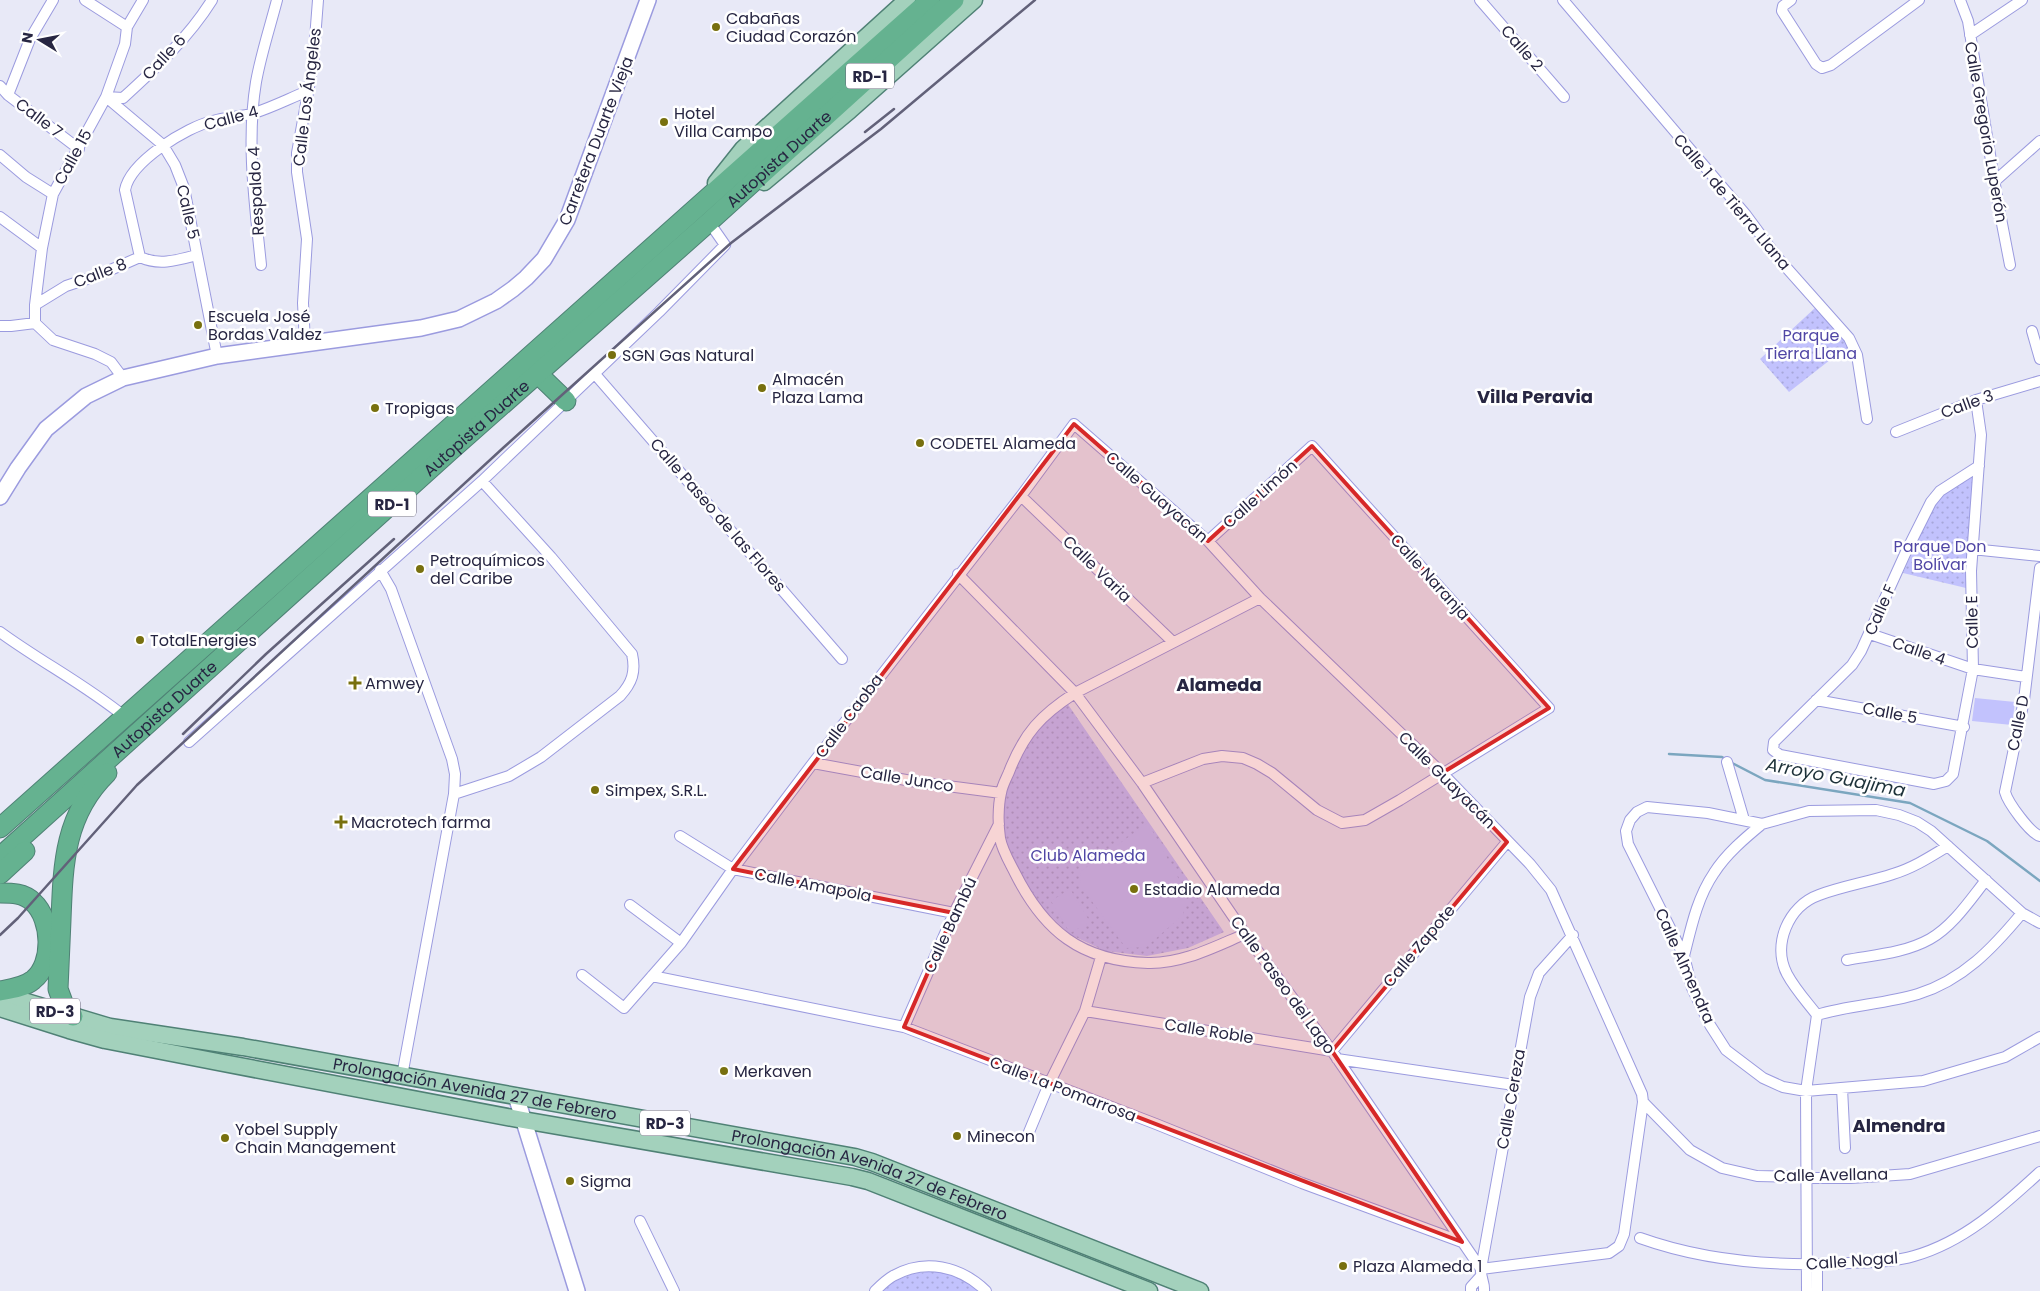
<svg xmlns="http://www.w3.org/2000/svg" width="2040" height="1291" viewBox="0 0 2040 1291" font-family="Poppins,sans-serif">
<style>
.green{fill:url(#green-dots)}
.pitch{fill:#c2c2fd}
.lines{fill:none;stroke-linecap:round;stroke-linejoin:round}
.stream{stroke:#7ba6bf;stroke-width:2.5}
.street-casing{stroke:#9b9bdf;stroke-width:12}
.secondary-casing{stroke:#9b9bdf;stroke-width:18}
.primary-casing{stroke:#4f8175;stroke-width:19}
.highway-casing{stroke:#4f8175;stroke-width:21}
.street{stroke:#fff;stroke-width:10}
.secondary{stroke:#fff;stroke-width:15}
.primary{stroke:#a3d1bc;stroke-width:16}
.highway{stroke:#65b290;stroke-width:19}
.rail{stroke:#626179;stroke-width:2.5}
.marked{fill:#d62828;fill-opacity:0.2;stroke:#d62828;stroke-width:4;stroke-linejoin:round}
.poi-dot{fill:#78700f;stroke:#fff;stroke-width:2}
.labels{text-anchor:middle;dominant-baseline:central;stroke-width:5;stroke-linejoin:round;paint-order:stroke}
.shield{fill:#fff;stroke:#68677b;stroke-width:1}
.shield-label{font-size:15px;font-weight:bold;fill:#272642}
.poi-label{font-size:16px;fill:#272642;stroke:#fff;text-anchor:start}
.street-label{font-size:16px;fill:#272642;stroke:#fff}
.park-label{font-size:16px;fill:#5046a5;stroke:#fff}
.neighbourhood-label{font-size:18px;font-weight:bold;fill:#272642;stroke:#fff}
.water-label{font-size:18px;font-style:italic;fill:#1d3139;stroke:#fff}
</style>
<defs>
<pattern id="green-dots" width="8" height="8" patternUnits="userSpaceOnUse" patternTransform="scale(1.25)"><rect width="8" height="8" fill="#c2c2fd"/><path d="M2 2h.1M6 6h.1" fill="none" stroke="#a7a7da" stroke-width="1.8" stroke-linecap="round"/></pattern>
</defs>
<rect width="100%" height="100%" fill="#e8e9f7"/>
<path class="green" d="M1816,307L1846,337L1855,356L1830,360L1789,392L1760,359Z
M1972,476L1974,479L1966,588L1903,573L1920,535L1941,495Z
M1067,703L1224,932L1188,948L1147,956L1105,951L1069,934L1033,899L1004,838V794L1022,752L1041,725Z
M941,1271L963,1279L979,1291H883C902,1274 916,1272 941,1271Z"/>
<path class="pitch" d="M1975,698L2015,702L2012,725L1972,721Z
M1148,823L1187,894L1183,915L1146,947L1126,948L1080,885L1081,871Z
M1070,889L1090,922L1070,933L1051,901Z"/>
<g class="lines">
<path class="stream" d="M1669,754L1722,757L1727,760
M1732,763L1765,780L1910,803L1987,841L2040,881"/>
<g class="street-casing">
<path id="street" d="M85,0L127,27
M1480,0L1564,97
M1563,0L1746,215L1777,257L1849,338L1857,355L1867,419
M1791,0L1783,6L1782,11L1816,64L1822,68L1831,65L1919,0
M1960,0L1968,21L1998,203L2010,265
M1970,35L2022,0
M0,86L8,95L79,149
M8,95L30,39L53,0
M106,97L163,145L175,165L184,188L217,356
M106,97L123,98C156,68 189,37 212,0
M0,155L26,177L53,194
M1995,181L2040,141
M0,217L42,248
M140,257L125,190C130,162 186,127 213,121C226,117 241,117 254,113C273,107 290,98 308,91
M261,265C255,205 246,142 256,82C261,54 270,27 277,0
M35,305L66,286L99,275L140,257C159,266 178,260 197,255
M35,323V305L42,248L53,194L106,97L125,44L127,27L143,0
M0,326H11L35,323L53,340L95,354L111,362L123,378
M2032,331L2040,359
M305,343L303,303L307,239L297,172V153L313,65L318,0
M594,373L842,659
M1976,400L1981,435L1971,571L1973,669L1953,774L1946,781L1934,784L1780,755L1773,750L1774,742L1852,665L1861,651L1905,554L1931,502L1940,491L1979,466
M1896,432L1976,400L2040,381
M1021,496L1173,642
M1972,549L2040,556
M2040,568L2024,700L2005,792C2008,803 2030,833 2040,836
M380,570L391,589L452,759L455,774L454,794L402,1076
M0,632C41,662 86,685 125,717
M1870,634L1973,669L2026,677
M1816,700L1964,727
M189,742L482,481L659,312L725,245L709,222
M1727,762L1744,820
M813,763L917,782L1001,793
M1142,783L1203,759L1222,756L1243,758L1257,764L1272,773L1317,810L1342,823L1365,820L1400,800L1549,708L1312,446L1208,541
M454,794L509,776L541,757L620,696C632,683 636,672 632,654L551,557L482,481
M680,836L733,869L954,913
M630,905L681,943
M2040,923L2022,913L1931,831L1917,822L1899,815L1876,810L1809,811L1762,824L1708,813L1647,807L1637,812L1630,820L1626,831L1628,844L1684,956L1692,988L1710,1025L1726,1050L1763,1078L1783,1087L1806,1091L1923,1081L2005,1057L2040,1037
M1245,934C1214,947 1182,964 1148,963C1081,961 1044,931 1015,873C1010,863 1002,850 1000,838C998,825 998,806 1001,793C1002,786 1006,779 1009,772C1024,733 1041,715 1075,693L1260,598
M1684,956C1691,928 1697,898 1714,873C1726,854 1745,838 1762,824
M1847,960C1875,955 1905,953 1930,939C1953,926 1970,900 1986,880
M582,975L624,1008L681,943L733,869L813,763L1021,496L1074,424L1208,541L1260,598L1442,773L1530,864L1551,890L1642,1094L1643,1102L1624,1234L1619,1246L1609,1253L1481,1269L1332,1051L1245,934L1142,783L1075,693L958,574
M652,976L904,1027L1156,1124L1302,1183L1462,1242
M1085,1011L1332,1051L1507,842
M1817,1015C1807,1002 1795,989 1787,974C1772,945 1788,906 1819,895C1843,886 1869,882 1893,874C1913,868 1930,857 1948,846
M1817,1015C1850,1005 1885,1004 1918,994C1963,980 1993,948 2022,913
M904,1027L954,913L999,824
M1337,1059L1514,1085
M1842,1088L1845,1148
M1643,1102L1690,1150L1722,1168L1757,1176L1851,1178L1910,1174L2040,1136
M1029,1132L1049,1084L1085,1011L1101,957
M640,1221L674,1291
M1640,1238C1707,1262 1779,1267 1850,1263C1871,1262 1894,1262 1914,1256C1964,1242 2003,1206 2040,1172
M875,1291C880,1286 886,1280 893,1276C925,1258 960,1266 986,1291
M1471,1291V1287L1480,1277
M1484,1291C1485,1283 1480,1277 1481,1269L1530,997L1539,973L1573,935
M1807,1291L1806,1091L1817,1015
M1817,1291V1265"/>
</g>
<g class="secondary-casing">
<path id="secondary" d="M0,497L18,468L46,429L86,396L123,378L217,356L421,328L459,319L496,301L513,289L526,278L544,259L567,220L648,0
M516,1096L577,1291"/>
</g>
<g class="primary-casing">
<g id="primary">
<path d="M764,182L850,110L974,0"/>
<path d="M716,183L743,149L907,0"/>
<path id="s1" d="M0,994L110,1027L243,1047L855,1157L872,1162L1200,1291"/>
<path d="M0,1008L69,1030L105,1040L218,1062L523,1120L852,1177L868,1181L1149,1291"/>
</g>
</g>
<g class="highway-casing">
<g id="highway">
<path d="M538,374L566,401"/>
<path d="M0,828L930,0"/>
<path id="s2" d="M0,857L451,450L709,222L954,0"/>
<path d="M0,874L25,851"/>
<path d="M0,893C12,893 24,893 33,902C52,919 54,964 33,980C25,987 11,989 0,991"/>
<path d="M73,1016L65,1008L58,989C59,966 60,943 61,920C63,865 64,815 107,773"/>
</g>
</g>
<use href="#street" class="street"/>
<use href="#secondary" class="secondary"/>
<use href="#primary" class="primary"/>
<use href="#highway" class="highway"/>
<path class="rail" d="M865,132L894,109
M183,734L266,654L394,539
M0,935L18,918L137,785L503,448L731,243L881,129L1035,0"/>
</g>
<path class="marked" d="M1074,424L1208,541L1312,446L1549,708L1442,773L1507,842L1332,1051L1462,1242L904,1027L954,913L733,869Z"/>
<g class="poi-dot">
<circle cx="716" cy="27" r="5"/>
<circle cx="664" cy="122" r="5"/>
<circle cx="198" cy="325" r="5"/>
<circle cx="612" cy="355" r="5"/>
<circle cx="762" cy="388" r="5"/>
<circle cx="375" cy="408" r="5"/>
<circle cx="920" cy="443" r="5"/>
<circle cx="420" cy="569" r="5"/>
<circle cx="140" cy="640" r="5"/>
<path d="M352.5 675.5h5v5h5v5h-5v5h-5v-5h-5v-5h5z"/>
<circle cx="595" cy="790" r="5"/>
<path d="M338.5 814.5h5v5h5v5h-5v5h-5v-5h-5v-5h5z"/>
<circle cx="1134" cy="889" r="5"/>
<circle cx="724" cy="1071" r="5"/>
<circle cx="957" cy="1136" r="5"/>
<circle cx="225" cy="1138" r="5"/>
<circle cx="570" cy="1181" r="5"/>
<circle cx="1343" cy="1266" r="5"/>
</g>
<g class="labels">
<g class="shield">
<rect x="846" y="63.5" width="48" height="25" rx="4"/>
<rect x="368" y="491.5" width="48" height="25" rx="4"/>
<rect x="30" y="998.5" width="50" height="25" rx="4"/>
<rect x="640" y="1110.5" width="50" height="25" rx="4"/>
</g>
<g class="shield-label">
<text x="870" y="76">RD-1</text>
<text x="392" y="504">RD-1</text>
<text x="55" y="1011">RD-3</text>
<text x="665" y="1123">RD-3</text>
</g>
<g class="poi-label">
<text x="726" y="18">Cabañas<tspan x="726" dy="18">Ciudad Corazón</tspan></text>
<text x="674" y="113">Hotel<tspan x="674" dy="18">Villa Campo</tspan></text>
<text x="208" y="316">Escuela José<tspan x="208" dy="18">Bordas Valdez</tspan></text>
<text x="622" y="355">SGN Gas Natural</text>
<text x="772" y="379">Almacén<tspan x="772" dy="18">Plaza Lama</tspan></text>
<text x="385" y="408">Tropigas</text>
<text x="930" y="443">CODETEL Alameda</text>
<text x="430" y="560">Petroquímicos<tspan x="430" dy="18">del Caribe</tspan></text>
<text x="150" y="640">TotalEnergies</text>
<text x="365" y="683">Amwey</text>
<text x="605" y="790">Simpex, S.R.L.</text>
<text x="351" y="822">Macrotech farma</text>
<text x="1144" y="889">Estadio Alameda</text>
<text x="734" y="1071">Merkaven</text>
<text x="235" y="1129">Yobel Supply<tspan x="235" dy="18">Chain Management</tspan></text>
<text x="967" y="1136">Minecon</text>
<text x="580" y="1181">Sigma</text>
<text x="1353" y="1266">Plaza Alameda 1</text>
</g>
<g class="street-label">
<text transform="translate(1522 48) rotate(49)">Calle 2</text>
<text transform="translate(164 57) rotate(-47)">Calle 6</text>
<text transform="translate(307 97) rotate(-83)">Calle Los Ángeles</text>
<text transform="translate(39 118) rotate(37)">Calle 7</text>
<text transform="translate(231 118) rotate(-15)">Calle 4</text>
<text transform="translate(1986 132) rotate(80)">Calle Gregorio Luperón</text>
<text transform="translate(596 141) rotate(-69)">Carretera Duarte Vieja</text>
<text transform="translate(73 157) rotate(-61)">Calle 15</text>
<text stroke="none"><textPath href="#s2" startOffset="1046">Autopista Duarte</textPath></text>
<text transform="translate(256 191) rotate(-93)">Respaldo 4</text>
<text transform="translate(1732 202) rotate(50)">Calle 1 de Tierra Llana</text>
<text transform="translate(188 212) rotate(77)">Calle 5</text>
<text transform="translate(100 273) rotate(-21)">Calle 8</text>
<text transform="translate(1967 404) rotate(-20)">Calle 3</text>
<text stroke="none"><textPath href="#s2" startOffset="641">Autopista Duarte</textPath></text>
<text transform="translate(1260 494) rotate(-42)">Calle Limón</text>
<text transform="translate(1157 497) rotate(41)">Calle Guayacán</text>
<text transform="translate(718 515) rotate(49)">Calle Paseo de las Flores</text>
<text transform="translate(1097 569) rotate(44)">Calle Varia</text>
<text transform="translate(1430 577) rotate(48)">Calle Naranja</text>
<text transform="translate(1880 610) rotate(-66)">Calle F</text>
<text transform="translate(1972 622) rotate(-91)">Calle E</text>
<text transform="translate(1919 651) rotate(19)">Calle 4</text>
<text stroke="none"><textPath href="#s2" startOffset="221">Autopista Duarte</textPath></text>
<text transform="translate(1890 713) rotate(11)">Calle 5</text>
<text transform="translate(849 716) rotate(-53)">Calle Caoba</text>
<text transform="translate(2018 723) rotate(-79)">Calle D</text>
<text transform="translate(907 779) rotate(9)">Calle Junco</text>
<text transform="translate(1447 780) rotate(45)">Calle Guayacán</text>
<text transform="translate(813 885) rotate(11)">Calle Amapola</text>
<text transform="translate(950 925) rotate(-65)">Calle Bambú</text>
<text transform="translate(1419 946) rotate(-50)">Calle Zapote</text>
<text transform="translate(1685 966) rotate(66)">Calle Almendra</text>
<text transform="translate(1283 985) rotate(54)">Calle Paseo del Lago</text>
<text transform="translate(1209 1031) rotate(9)">Calle Roble</text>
<text stroke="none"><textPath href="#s1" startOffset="485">Prolongación Avenida 27 de Febrero</textPath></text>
<text transform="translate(1063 1089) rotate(21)">Calle La Pomarrosa</text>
<text transform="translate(1511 1099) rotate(-80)">Calle Cereza</text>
<text transform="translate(1831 1175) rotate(-1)">Calle Avellana</text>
<text stroke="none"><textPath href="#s1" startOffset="890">Prolongación Avenida 27 de Febrero</textPath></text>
<text transform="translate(1852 1261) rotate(-4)">Calle Nogal</text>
</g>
<g class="park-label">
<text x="1811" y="335">Parque<tspan x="1811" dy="18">Tierra Llana</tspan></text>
<text x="1940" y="546">Parque Don<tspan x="1940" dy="18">Bolívar</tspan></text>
<text x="1088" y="855">Club Alameda</text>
</g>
<g class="neighbourhood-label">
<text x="1535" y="396">Villa Peravia</text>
<text x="1219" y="684">Alameda</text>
<text x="1899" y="1125">Almendra</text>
</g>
<g class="water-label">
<text transform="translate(1836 777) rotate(11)">Arroyo Guajima</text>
</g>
</g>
<g transform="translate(40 40) rotate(280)" stroke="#ffffff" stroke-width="4" paint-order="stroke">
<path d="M0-4L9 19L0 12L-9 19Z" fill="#272642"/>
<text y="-8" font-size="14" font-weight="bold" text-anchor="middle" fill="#272642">N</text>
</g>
</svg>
